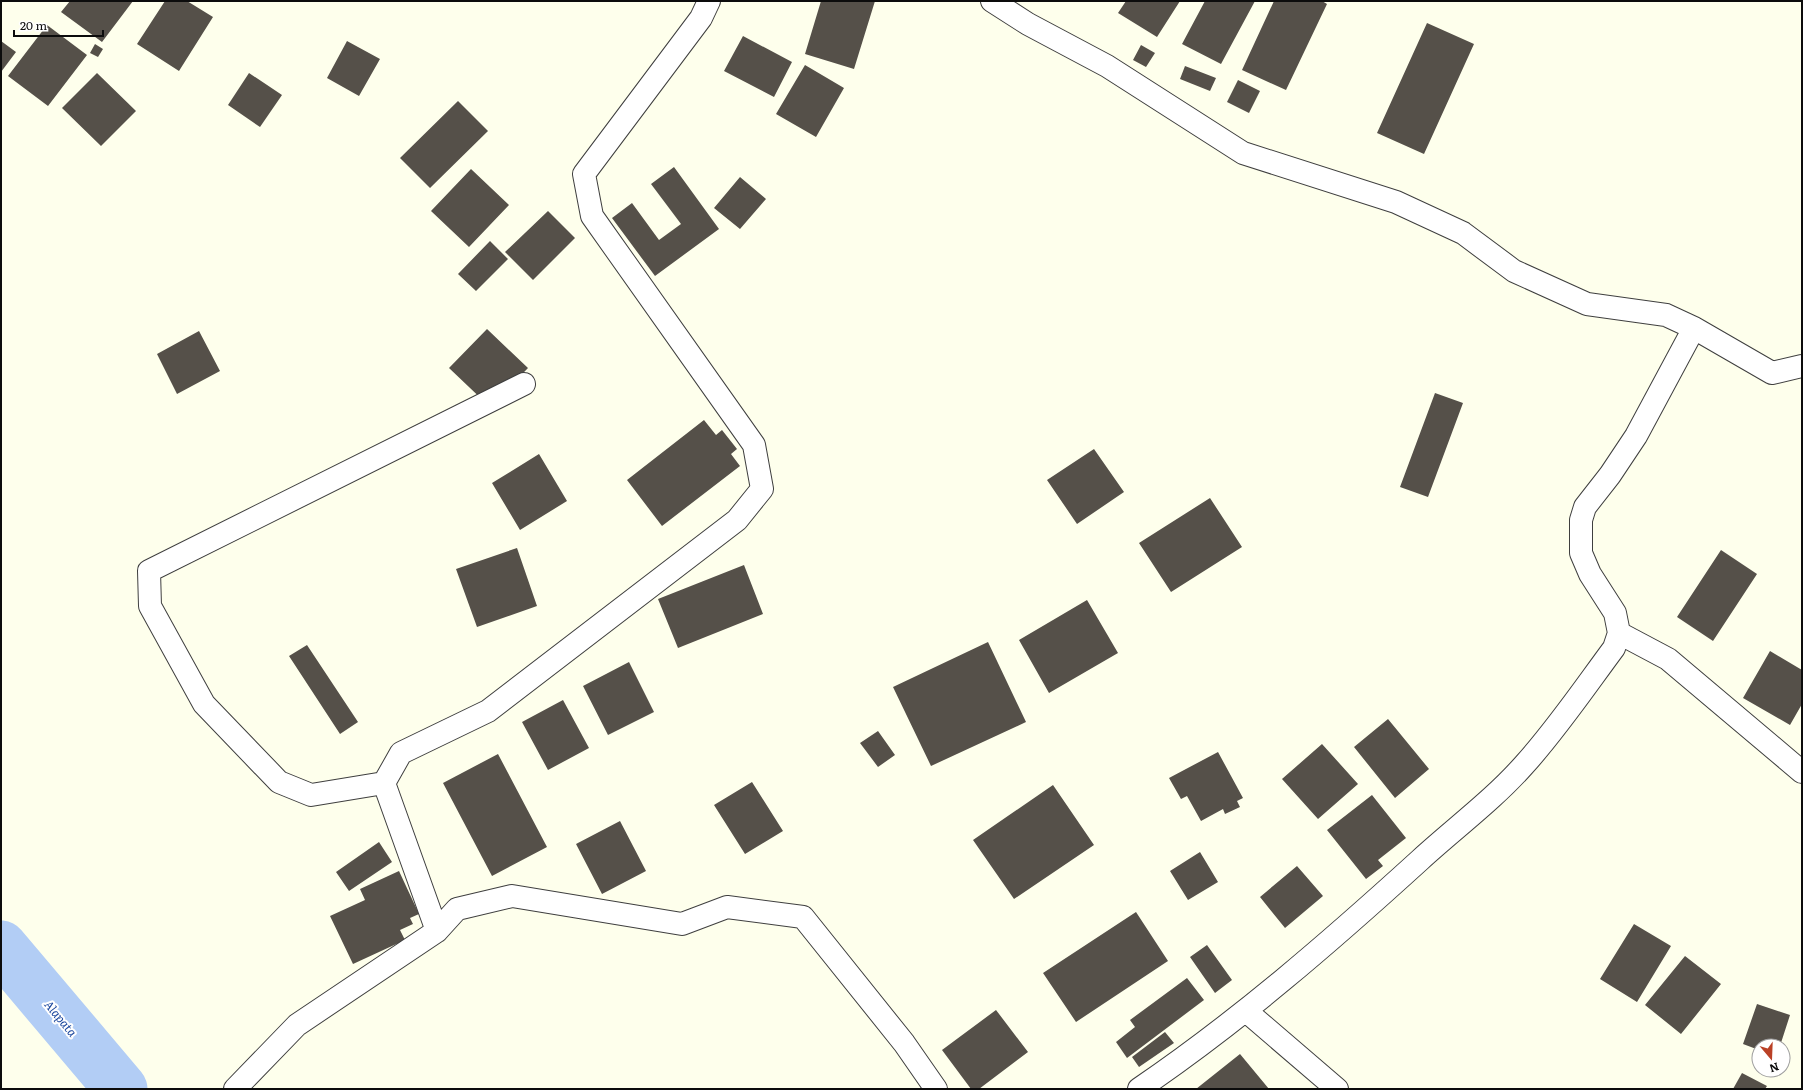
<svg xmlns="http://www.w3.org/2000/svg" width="1803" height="1090" viewBox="0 0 1803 1090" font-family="Literata,serif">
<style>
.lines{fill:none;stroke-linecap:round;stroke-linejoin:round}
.river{stroke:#b2cdf5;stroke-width:53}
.building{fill:#555049}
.street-casing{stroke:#3f3f3f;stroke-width:24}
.street{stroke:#fff;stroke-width:22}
.labels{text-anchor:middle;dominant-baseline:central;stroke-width:4;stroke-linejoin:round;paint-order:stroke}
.water-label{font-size:12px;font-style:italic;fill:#18449c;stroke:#fff}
</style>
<rect width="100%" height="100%" fill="#feffec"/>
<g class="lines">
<path class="river" d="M1,947L121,1089"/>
</g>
<path class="building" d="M70,1H133L102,42L61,12Z
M165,1H187L213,17L179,71L137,44Z
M821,1H875L854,69L805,54Z
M1126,1H1180L1157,37L1118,13Z
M1205,1H1255L1221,64L1182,44Z
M1274,1H1322L1327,4L1286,90L1242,70Z
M1427,23L1474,44L1424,154L1377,133Z
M47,25L87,55L48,106L8,76Z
M743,36L792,62L774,97L724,71Z
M1,41L16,52L1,72Z
M347,41L380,59L359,96L327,78Z
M95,44L103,49L98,57L90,53Z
M1141,45L1155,53L1146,67L1133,60Z
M805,65L844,88L816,137L776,114Z
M1185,66L1216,78L1210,91L1180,79Z
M97,73L136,111L101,146L62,108Z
M249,73L282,95L260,127L228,105Z
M1238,80L1260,91L1249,113L1227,102Z
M458,101L488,131L430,188L400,158Z
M674,167L719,229L655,276L612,218L632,203L659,240L681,224L651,184Z
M471,169L509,205L469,247L431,211Z
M740,177L766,199L740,229L714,208Z
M548,211L575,238L533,280L505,252Z
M490,241L508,259L476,291L458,274Z
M487,329L528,368L490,407L449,368Z
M199,331L220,371L177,394L157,354Z
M1435,393L1463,403L1428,497L1400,487Z
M704,420L716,435L722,430L737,449L731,454L740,466L662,526L627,480Z
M1094,449L1124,492L1077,524L1047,480Z
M539,454L567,501L520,530L492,483Z
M1210,498L1242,547L1171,592L1139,543Z
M517,548L537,606L477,627L456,569Z
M1721,550L1757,574L1713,641L1677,617Z
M744,565L763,614L678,648L658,599Z
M1087,600L1118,653L1049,693L1019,640Z
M988,642L1026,722L931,766L893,687Z
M307,645L358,722L340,734L289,656Z
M1770,651L1802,670V704L1790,725L1743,698Z
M629,662L654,712L608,735L583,686Z
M563,700L589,748L548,770L522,722Z
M1388,719L1429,769L1395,798L1354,747Z
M878,731L895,755L878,767L860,743Z
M1322,744L1358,784L1318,819L1282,779Z
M1218,752L1243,798L1237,801L1240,807L1225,814L1223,809L1201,821L1187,796L1181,799L1169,778Z
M498,754L547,847L492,876L443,783Z
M752,782L783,831L745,854L714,805Z
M1053,785L1094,845L1014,899L973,840Z
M1372,795L1406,838L1378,860L1383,866L1366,879L1327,830Z
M620,821L646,871L602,894L576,844Z
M379,842L392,862L349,891L336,872Z
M1200,852L1218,882L1188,900L1170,871Z
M1297,866L1323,896L1285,928L1260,897Z
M399,871L419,914L410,918L413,924L400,930L405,940L353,964L330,916L365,900L360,889Z
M1136,912L1168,961L1076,1022L1043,973Z
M1634,924L1671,946L1637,1002L1600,979Z
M1207,945L1232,980L1215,993L1190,957Z
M1685,956L1721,984L1681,1034L1645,1005Z
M1187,978L1204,1000L1127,1058L1116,1042L1135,1027L1130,1020Z
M1757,1004L1790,1015L1780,1046H1759V1050L1743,1044Z
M996,1010L1028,1052L979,1089H971L942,1050Z
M1165,1032L1174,1043L1139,1067L1132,1057Z
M1240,1054L1269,1089H1196Z
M1742,1073L1767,1086L1765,1089H1733Z"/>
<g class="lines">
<g class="street-casing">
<path id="street" d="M992,1L1028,24L1107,66L1243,153L1396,202L1463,233L1514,271L1587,304L1666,315L1694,328L1772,373L1802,366
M1619,633L1668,659L1802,772
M384,783L311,795L279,782L204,704L150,606L149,571L524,384
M437,931L384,783L401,753L488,711L737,520L762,489L754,445L592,216L584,174L701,18L709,1
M1246,1011L1337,1089
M235,1089L297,1025L437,931L457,909L512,896L682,924L727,907L803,917L904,1043L936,1089
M1139,1089C1239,1021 1331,941 1420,860C1455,828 1493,800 1524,765C1556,730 1585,687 1614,648L1619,633L1615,613L1590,574L1581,553V520L1585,507L1610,475L1636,436L1694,328"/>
</g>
<use href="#street" class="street"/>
</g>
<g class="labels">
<g class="water-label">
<text transform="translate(61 1018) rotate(50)">Alapata</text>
</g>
</g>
<rect width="1803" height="1090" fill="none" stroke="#0c0c0c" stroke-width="4"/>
<g transform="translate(1771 1058) rotate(161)"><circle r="19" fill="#ffffff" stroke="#9e9e9e"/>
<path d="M0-3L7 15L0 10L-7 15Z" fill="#ba4126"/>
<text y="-6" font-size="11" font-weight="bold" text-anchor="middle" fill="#0c0c0c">N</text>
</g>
<path d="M14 30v6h89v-6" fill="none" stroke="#0c0c0c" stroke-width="2"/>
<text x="20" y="30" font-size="12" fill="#0c0c0c" stroke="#ffffff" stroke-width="3" paint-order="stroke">20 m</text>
</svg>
